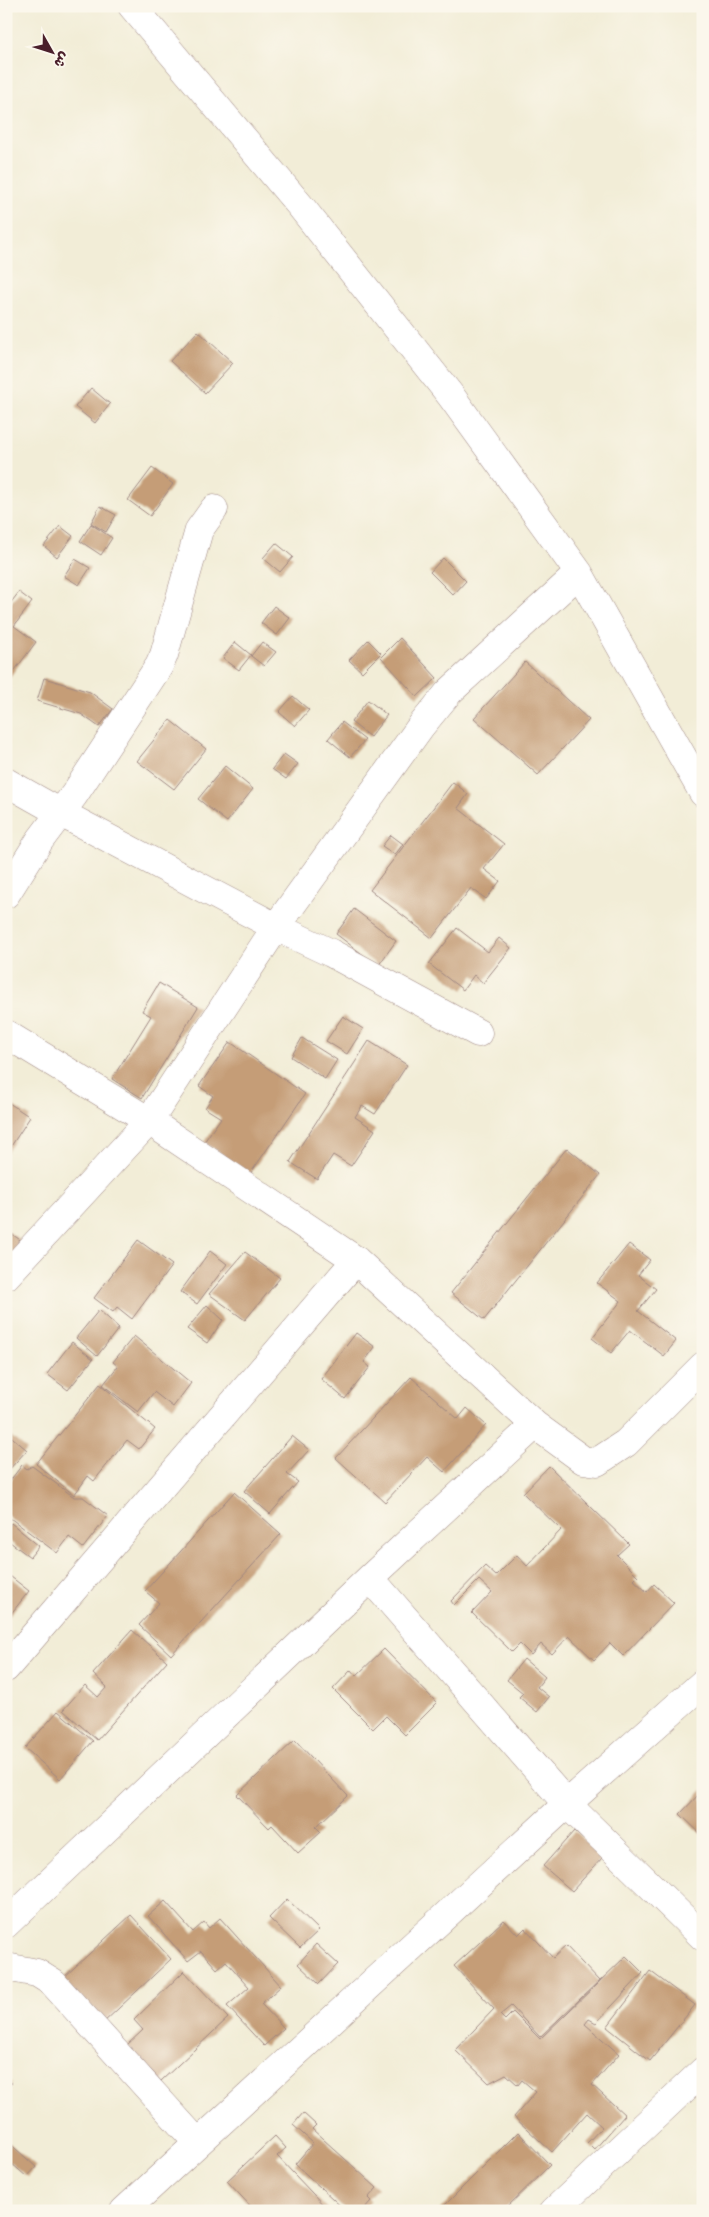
<svg xmlns="http://www.w3.org/2000/svg" width="709" height="2217" viewBox="0 0 709 2217" font-family="Kalam,'Playpen Sans Arabic',sans-serif">
<style>
.building{fill:#c59d77}
.lines{fill:none;stroke-linecap:round;stroke-linejoin:round}
.minor-casing{stroke:#9e8681;stroke-width:29}
.minor{stroke:#fff;stroke-width:28}
</style>
<rect width="100%" height="100%" fill="#fbf7ec"/>
<filter id="ink" filterUnits="userSpaceOnUse"><feTurbulence type="fractalNoise" baseFrequency=".02" numOctaves="2"/><feDisplacementMap in="SourceGraphic" scale="10" xChannelSelector="R" yChannelSelector="G"/><feConvolveMatrix kernelMatrix="1 2 1 2 8 2 1 2 1" color-interpolation-filters="sRGB"/></filter>
<filter id="wash" filterUnits="userSpaceOnUse"><feTurbulence type="fractalNoise" baseFrequency=".0096" numOctaves="4" result="noise"/><feDisplacementMap in="SourceGraphic" scale="20" xChannelSelector="R" yChannelSelector="G"/><feGaussianBlur stdDeviation="1.12" result="paint"/><feColorMatrix in="noise" values="0 0 0 0 0 0 0 0 0 0 0 0 0 0 0 0 0 1.4 0 .05"/><feComposite in="paint" operator="in"/></filter>
<g filter="url(#wash)">
<rect width="100%" height="100%" fill="#f2edd7"/>
<g id="blocks">
<path class="building" d="M198,331L233,363L205,393L170,361Z
M91,388L110,404L95,423L75,407Z
M152,468L173,484L150,516L128,500Z
M100,506L116,515L106,532L91,523Z
M91,524L112,538L101,555L80,541Z
M60,526L73,536L57,557L44,546Z
M276,543L293,557L280,572L263,558Z
M443,558L466,581L453,595L430,572Z
M75,559L90,568L79,585L64,576Z
M19,592L32,602L14,626L36,642L6,682V609Z
M274,606L290,618L277,635L261,623Z
M400,638L437,678L417,697L381,657Z
M368,640L381,653L362,672L349,660Z
M235,642L251,655L239,670L223,658Z
M262,642L276,652L264,666L251,656Z
M525,662L589,720L538,775L474,718Z
M44,678L90,692L113,709L99,727L81,714L37,701Z
M293,696L309,710L295,726L279,712Z
M368,700L387,715L370,737L351,722Z
M170,720L206,749L174,789L137,761Z
M342,722L365,740L350,757L328,739Z
M284,754L298,764L286,779L272,769Z
M225,766L253,789L227,822L198,799Z
M453,782L468,794L458,808L504,844L484,869L500,881L486,899L471,888L432,938L370,890Z
M391,835L403,844L395,855L382,846Z
M354,909L396,941L378,966L336,934Z
M457,928L488,952L499,938L511,948L483,983L474,975L463,990L429,964Z
M159,983L198,1007L142,1098L112,1079L151,1016L142,1011Z
M343,1016L363,1029L347,1054L326,1041Z
M302,1038L337,1060L325,1079L291,1057Z
M369,1041L407,1065L375,1114L362,1106L355,1117L375,1130L351,1166L333,1155L317,1179L290,1162Z
M230,1042L305,1094L250,1174L204,1142L221,1118L205,1108L213,1096L199,1086Z
M6,1101L30,1117L6,1154Z
M567,1148L600,1175L484,1320L451,1293Z
M6,1230L26,1244L6,1263Z
M138,1240L172,1265L132,1319L117,1307L113,1312L94,1298Z
M629,1244L650,1260L638,1275L656,1289L638,1311L676,1341L664,1356L630,1330L611,1353L592,1338L621,1301L597,1283Z
M210,1251L227,1264L197,1304L180,1292Z
M245,1252L280,1278L245,1320L209,1294Z
M207,1305L223,1320L207,1343L187,1329Z
M99,1310L119,1328L97,1356L76,1338Z
M356,1333L375,1347L364,1362L370,1367L345,1399L321,1379Z
M134,1336L191,1383L173,1407L154,1392L138,1412L103,1385L118,1366L113,1362Z
M72,1342L93,1359L68,1390L47,1374Z
M411,1377L458,1419L467,1408L486,1425L444,1472L427,1457L385,1502L336,1458Z
M100,1384L155,1429L139,1449L127,1440L94,1481L88,1476L74,1495L36,1464Z
M6,1432L27,1450L6,1473Z
M292,1436L309,1450L287,1474L298,1482L270,1514L244,1491Z
M22,1465L27,1469L32,1466L74,1497H83L108,1516L83,1548L69,1537L57,1553L6,1515V1486Z
M549,1466L629,1544L617,1555L638,1576L634,1580L647,1592L654,1584L674,1603L623,1656L610,1643L594,1660L569,1636L552,1654L541,1644L531,1655L520,1644L512,1652L472,1613L492,1592L479,1580L454,1605L451,1601L485,1566L496,1576L517,1555L527,1566L561,1530L523,1493Z
M234,1492L281,1534L171,1655L139,1625L159,1603L145,1591Z
M11,1523L39,1546L30,1557L6,1539V1530Z
M6,1573L29,1591L6,1620Z
M132,1630L167,1661L97,1740L63,1710L85,1685L98,1697L107,1687L93,1674Z
M384,1649L437,1703L405,1735L386,1716L373,1729L333,1689L351,1670L356,1676Z
M524,1659L545,1677L537,1687L549,1697L537,1712L519,1697L523,1693L507,1680Z
M58,1711L93,1741L60,1779L25,1748Z
M295,1740L348,1796L316,1827L321,1832L298,1853L272,1825L269,1828L237,1795Z
M703,1790V1836L680,1814Z
M574,1831L603,1857L572,1891L543,1866Z
M287,1899L319,1930L300,1948L269,1918Z
M165,1901L193,1932L204,1922L209,1928L220,1918L281,1986L261,2004L284,2028L264,2046L227,2006L249,1987L226,1961L217,1969L201,1951L188,1961L148,1916Z
M131,1915L171,1959L102,2024L61,1980Z
M504,1920L518,1935L525,1928L553,1958L566,1946L599,1981L540,2037L511,2006L500,2015L505,2020L513,2012L540,2039L626,1956L643,1973L596,2023L589,2019L585,2024L619,2054L592,2085L625,2115L594,2150L587,2143L602,2127L587,2113L552,2152L514,2117L536,2092L522,2080L518,2085L506,2074L489,2083L455,2050L494,2009L454,1966Z
M316,1944L338,1964L319,1984L298,1964Z
M184,1971L228,2018L161,2081L127,2045L143,2030L134,2020Z
M650,1971L695,2005L650,2061L607,2027Z
M6,2078L12,2083L6,2089Z
M303,2113L316,2125L312,2129L377,2188L368,2198L371,2201L362,2211H346L295,2164L313,2143L293,2125Z
M518,2132L550,2165L503,2211H439Z
M275,2136L286,2148L277,2156L329,2211H255L227,2181Z
M6,2140L36,2167L27,2177L10,2162L6,2166Z"/>
</g>
</g>
<g filter="url(#ink)">
<use href="#blocks" fill-opacity="0" stroke="#9e8681" stroke-width="1"/>
<g class="lines">
<g class="minor-casing">
<path id="minor" d="M132,6L302,208L451,396L579,573L703,793
M6,782L61,813L276,927L331,953L478,1033
M6,894L40,840L74,795L159,666L164,655L199,530L214,509
M6,1034L149,1121L356,1260L535,1425L370,1578L6,1924
M6,1276L149,1121L276,927L421,726L449,692L579,573
M535,1425L583,1460L597,1462L626,1443L703,1366
M370,1578L567,1804L703,1937
M6,1668L356,1260
M6,1967L37,1973L53,1983L197,2142
M124,2211L567,1804L703,1683
M554,2211L703,2071"/>
</g>
<use href="#minor" class="minor"/>
</g>
</g>
<rect width="709" height="2217" fill="none" stroke="#fbf7ec" stroke-width="25"/>
<g transform="translate(52 52) rotate(129)" stroke="#fbf7ec" stroke-width="4" paint-order="stroke">
<path d="M0-4L9 19L0 12L-9 19Z" fill="#4a1f2b"/>
<text y="-8" font-size="14" font-weight="bold" text-anchor="middle" fill="#4a1f2b">ش</text>
</g>
</svg>
